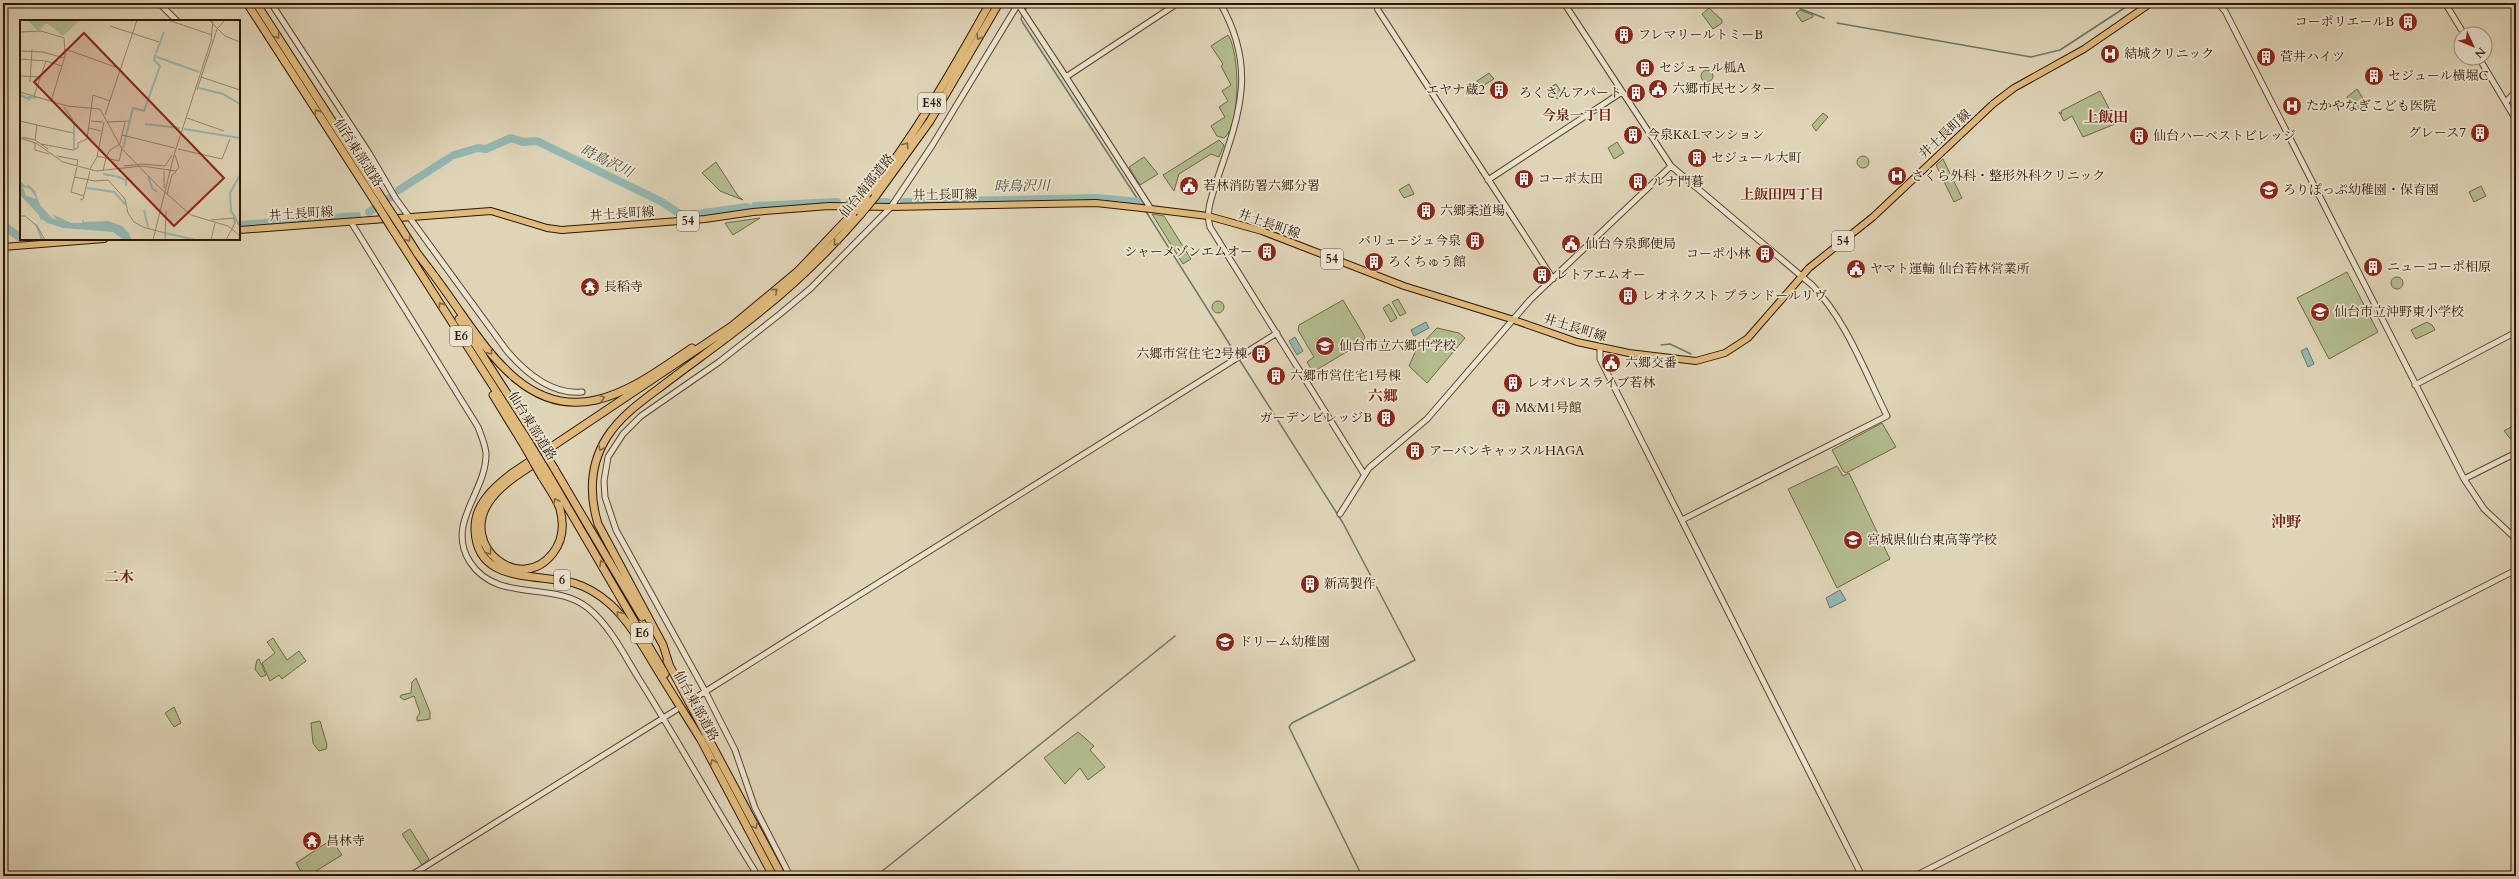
<svg xmlns="http://www.w3.org/2000/svg" width="2519" height="879" viewBox="0 0 2519 879" font-family="Cardo,'Noto Serif JP',serif">
<style>
.green{fill:#b2bc8d;stroke:#706846}
.water{fill:#93b8b2;stroke:#6b776b}
.lines{fill:none;stroke-linecap:round;stroke-linejoin:round}
.stream{stroke:#6b776b;stroke-width:1.5}
.river{stroke:#93b8b2;stroke-width:8}
.minor-casing{stroke:#5a452e;stroke-width:7}
.major-casing{stroke:#2e1500;stroke-width:8}
.highway-casing{stroke:#2e1500;stroke-width:9}
.minor{stroke:#eae3d0;stroke-width:5}
.major{stroke:#dfba7b;stroke-width:6}
.highway{stroke:#dfba7b;stroke-width:7}
.highway-bridge-casing{stroke:#2e1500;stroke-width:9;stroke-linecap:butt}
.highway-bridge{stroke:#dfba7b;stroke-width:7}
.oneway{stroke:#86683e}
.labels{text-anchor:middle;dominant-baseline:central;stroke-width:3.5;stroke-linejoin:round;paint-order:stroke}
.shield{fill:#eae3d0;stroke:#66533e;stroke-width:1}
.shield-label{font-size:12px;font-weight:bold;fill:#2e1500}
.poi-label{font-size:13px;fill:#2e1500;stroke:#eae3d0;text-anchor:start}
.street-label{font-size:13px;fill:#2e1500;stroke:#eae3d0}
.neighbourhood-label{font-size:14px;font-weight:bold;fill:#7a1f14;stroke:#eae3d0}
.water-label{font-size:14px;font-style:italic;fill:#514e3e;stroke:#eae3d0}
.quarter-label{font-size:15px;font-weight:bold;fill:#7a1f14;stroke:#eae3d0}
.inset-river{fill:none;stroke:#93b8b2;stroke-width:2}
.inset-road{fill:none;stroke:#98886d;stroke-width:1}
.view{fill:#8f2418;fill-opacity:0.15;stroke:#8f2418;stroke-width:2}
.inset-edge{fill:none;stroke:#2e1500;stroke-width:2}
</style>
<rect width="100%" height="100%" fill="#ded4b6"/>
<filter id="stains"><feTurbulence type="fractalNoise" baseFrequency=".005" numOctaves="4"/><feColorMatrix values="0 0 0 0 .2 0 0 0 0 .09 0 0 0 0 .02 0 0 0 .5 -.17"/></filter>
<radialGradient id="worn" r=".72"><stop offset=".6" stop-color="#630" stop-opacity="0"/><stop offset="1" stop-color="#630" stop-opacity=".3"/></radialGradient>
<path class="green" d="M1709,8L1722,20V23L1713,29L1702,14Z
M1800,10L1813,15V17L1802,22L1796,13Z
M1228,35C1240,52 1241,126 1224,138L1217,136L1211,126L1225,117L1219,107L1228,101L1222,91L1231,85L1221,66L1223,64L1211,46Z
M1701 76a6 6 0 1 1 12 0a6 6 0 1 1-12 0Z
M1489,73L1494,79L1481,87L1477,81Z
M1556,84L1563,95L1557,99L1549,88Z
M2357,89L2366,103L2356,110L2347,97Z
M2100,91L2115,120V124L2083,137L2072,116L2064,121L2059,112L2062,114L2061,111Z
M1823,113L1828,117L1816,131L1812,125Z
M1219,140L1224,145L1219,157L1211,154L1179,174L1174,191L1163,175Z
M1617,142L1624,153L1614,159L1608,148Z
M1857 162a6 6 0 1 1 12 0a6 6 0 1 1-12 0Z
M1144,157L1158,174L1140,185L1129,167Z
M1943,159L1962,198L1954,202L1936,165Z
M716,162L738,196L743,200L720,191L702,173Z
M1409,184L1414,194L1404,198L1399,190Z
M2481,186L2486,196L2474,202L2469,192Z
M1152,214L1164,216L1191,259L1183,264Z
M760,218L733,235L725,223Z
M2347,272L2378,332L2329,359L2297,298Z
M2391 283a6 6 0 1 1 12 0a6 6 0 1 1-12 0Z
M1398,299L1406,313L1400,316L1392,302Z
M1343,300L1365,337L1363,342L1313,372L1307,362L1314,357L1298,330L1299,325Z
M1212 307a6 6 0 1 1 12 0a6 6 0 1 1-12 0Z
M1389,304L1397,318L1391,322L1383,308Z
M2427,322L2432,325L2435,330L2416,339L2411,330Z
M1437,328L1459,333L1465,338L1427,383L1409,366L1416,350Z
M1882,423L1896,447L1846,473L1843,471L1832,450Z
M2516,424V442H2513L2504,431Z
M1837,466L1843,476L1849,473L1890,559L1837,588L1788,489Z
M273,638L287,660L299,651L306,661L282,679L279,675L270,681L262,663L275,653L267,642Z
M259,659L266,675L261,677L255,669L257,660Z
M416,678L430,712V719L417,721V717L420,713L414,696L404,700L400,697L401,695L411,693L412,682Z
M174,707L181,723L174,727L165,713Z
M320,721L327,745L326,749L319,751L313,743L311,723Z
M1078,732L1094,746L1090,750L1105,767L1088,780L1080,768L1065,784L1044,758Z
M410,829L429,859L422,865L402,834Z
M337,836L342,843L336,846L342,855L308,876H294L301,872L296,863Z"/>
<path class="water" d="M1426,322L1429,328L1414,336L1411,330Z
M1295,337L1303,351L1297,355L1289,341Z
M2307,348L2314,364L2308,367L2301,351Z
M1840,590L1846,600L1830,608L1826,598Z"/>
<g class="lines">
<path class="stream" d="M1795,3L1801,9L1824,18
M1025,10L1030,3
M1023,14L1021,19L1023,23L1142,206
M1837,23L2031,57L2060,50L2132,3
M1145,210L1237,356
M1661,345L1670,344L1691,354
M1239,359L1343,523L1415,660L1292,723L1289,727L1362,876
M876,876L1175,636"/>
<path class="river" d="M454,155L478,148L486,149L511,138L523,142L537,141L662,202L683,216L747,207
M399,190L449,158
M850,202H887
M904,202L1097,198L1140,202
M755,206L837,202
M369,212L391,197
M318,219L357,216
M3,225L21,238
M239,225L307,220
M28,239H30"/>
<g class="minor-casing">
<path id="minor" d="M159,3L177,21
M271,3L369,153L396,199L507,351C525,372 551,395 582,392
M1220,3C1257,67 1240,113 1218,177C1213,194 1205,210 1210,227L1364,474
M1376,3L1378,10L1553,279
M1564,3L1671,166L1812,285C1846,320 1865,372 1887,416L1682,520
M2218,3L2225,11L2464,479L2484,509L2516,539
M2445,3L2464,34
M2479,58L2516,120
M2506,102L2516,91
M1488,180L1622,92
M1151,209L1066,77L1178,3
M351,222L478,427C481,435 485,444 486,453C487,492 445,523 470,562C497,604 554,580 588,608C611,627 624,655 639,679C680,744 717,811 758,876
M1600,348V359L1862,876
M2415,385L2516,332
M2464,479L2516,453
M1340,514L1369,468L1427,419L1530,300L1671,166
M695,698L1277,333
M410,876L676,710
M790,876L755,808L735,750L705,691L616,530L605,497L604,481L608,457L623,434L641,416L719,362L780,314L811,288L891,207L933,144L1018,4L1066,77
M1915,876L2516,570"/>
</g>
<g class="major-casing">
<path id="major" d="M239,230L491,211L547,228L562,230L705,219L753,212L829,206L891,207L1096,203L1151,209L1208,216L1262,231L1404,286L1514,320L1577,342L1629,353L1696,361L1725,353L1748,338L1809,268L1873,217L1993,104L2014,88L2084,49L2151,3
M3,247L104,239"/>
</g>
<g class="highway-casing">
<path id="highway" d="M247,3L376,203
M256,3L383,200
M875,197L930,121L999,3
M866,198C914,137 952,71 990,3
M400,226L419,256
M391,227L530,444
M417,253C431,271 445,290 458,309C491,356 530,415 596,400C631,392 662,368 692,348
M459,319L537,440
M493,395L525,447
M554,468L642,617
M547,472L665,674
M542,477C548,487 556,497 560,509C564,524 563,540 553,553C521,595 459,547 489,502C503,481 531,467 551,453
M667,661L782,876
M669,664L663,645L598,524C589,494 590,464 607,437C620,417 639,403 658,389C689,365 721,343 752,318C792,287 828,252 861,214
M700,738L773,876
M701,740C687,717 672,694 658,671C644,648 630,622 610,604C600,595 587,587 574,583C538,573 477,585 475,530C474,505 493,488 511,474L732,326L798,271L853,213"/>
</g>
<use href="#minor" class="minor"/>
<use href="#major" class="major"/>
<use href="#highway" class="highway"/>
<g class="highway-bridge-casing">
<path id="highway-bridge" d="M383,200L400,226
M376,203L391,227
M853,213L866,198
M861,214L875,197
M537,440L554,468
M530,444L547,472
M525,447L542,477"/>
</g>
<use href="#highway-bridge" class="highway-bridge"/>
</g>
<defs><path id="oneway-chevron" d="M-2-3.5L2.5 0L-2 3.5" fill="none" stroke-width="1.6" stroke-linecap="round" stroke-linejoin="round"/></defs>
<g class="oneway">
<use href="#oneway-chevron" transform="translate(277 36) rotate(57)"/>
<use href="#oneway-chevron" transform="translate(979 37) rotate(121)"/>
<use href="#oneway-chevron" transform="translate(317 112) rotate(-123)"/>
<use href="#oneway-chevron" transform="translate(906 145) rotate(-56)"/>
<use href="#oneway-chevron" transform="translate(408 239) rotate(57)"/>
<use href="#oneway-chevron" transform="translate(836 243) rotate(132)"/>
<use href="#oneway-chevron" transform="translate(775 291) rotate(-41)"/>
<use href="#oneway-chevron" transform="translate(441 305) rotate(-123)"/>
<use href="#oneway-chevron" transform="translate(490 352) rotate(51)"/>
<use href="#oneway-chevron" transform="translate(602 398) rotate(-17)"/>
<use href="#oneway-chevron" transform="translate(601 448) rotate(116)"/>
<use href="#oneway-chevron" transform="translate(556 501) rotate(-116)"/>
<use href="#oneway-chevron" transform="translate(489 552) rotate(53)"/>
<use href="#oneway-chevron" transform="translate(602 563) rotate(-121)"/>
<use href="#oneway-chevron" transform="translate(619 614) rotate(-130)"/>
<use href="#oneway-chevron" transform="translate(713 762) rotate(-117)"/>
<use href="#oneway-chevron" transform="translate(755 826) rotate(62)"/>
</g>
<defs>
<g id="building-disc" transform="scale(1)"><circle r="9.5" fill="#8f2418" stroke="#eae3d0"/><path d="M-4-6H4V6H1V3H-1V6H-4ZM-2.5-4.3h1.7v1.8h-1.7ZM.8-4.3h1.7v1.8H.8ZM-2.5-1h1.7V.8h-1.7ZM.8-1h1.7V.8H.8Z" fill="#fff"/></g>
<g id="hospital-disc" transform="scale(1)"><circle r="9.5" fill="#8f2418" stroke="#eae3d0"/><path d="M-5-5h3v3.5h4V-5h3V5h-3V1.5h-4V5h-3Z" fill="#fff"/></g>
<g id="civic-disc" transform="scale(1)"><circle r="9.5" fill="#8f2418" stroke="#eae3d0"/><path d="M-.6-6.5H3V-4.5H.6V-3L4-1V1h2V6H-6V1h2V-1L-.6-3ZM-1.2 2.5V6h2.4V2.5Z" fill="#fff"/></g>
<g id="school-disc" transform="scale(1)"><circle r="9.5" fill="#8f2418" stroke="#eae3d0"/><path d="M0-5L7-2L0 1L-7-2ZM-4 1L0 2.5L4 1V4Q0 6-4 4Z" fill="#fff"/></g>
<g id="temple-disc" transform="scale(1)"><circle r="9.5" fill="#8f2418" stroke="#eae3d0"/><path d="M0-6L5-2H3V0L6.5 2.5H4V6H1.5V3h-3V6H-4V2.5H-6.5L-3 0V-2H-5Z" fill="#fff"/></g>
</defs>
<g fill-rule="evenodd">
<use href="#building-disc" x="2408" y="22"/>
<use href="#building-disc" x="1624" y="35"/>
<use href="#hospital-disc" x="2110" y="54"/>
<use href="#building-disc" x="2266" y="57"/>
<use href="#building-disc" x="1645" y="68"/>
<use href="#building-disc" x="2374" y="76"/>
<use href="#civic-disc" x="1658" y="89"/>
<use href="#building-disc" x="1499" y="90"/>
<use href="#building-disc" x="1636" y="93"/>
<use href="#hospital-disc" x="2292" y="106"/>
<use href="#building-disc" x="2480" y="133"/>
<use href="#building-disc" x="1633" y="135"/>
<use href="#building-disc" x="2139" y="136"/>
<use href="#building-disc" x="1697" y="158"/>
<use href="#hospital-disc" x="1897" y="176"/>
<use href="#building-disc" x="1524" y="179"/>
<use href="#building-disc" x="1638" y="182"/>
<use href="#civic-disc" x="1189" y="186"/>
<use href="#school-disc" x="2269" y="190"/>
<use href="#building-disc" x="1426" y="211"/>
<use href="#building-disc" x="1475" y="241"/>
<use href="#civic-disc" x="1571" y="244"/>
<use href="#building-disc" x="1267" y="252"/>
<use href="#building-disc" x="1765" y="254"/>
<use href="#building-disc" x="1374" y="262"/>
<use href="#building-disc" x="2373" y="267"/>
<use href="#civic-disc" x="1856" y="269"/>
<use href="#building-disc" x="1542" y="275"/>
<use href="#temple-disc" x="590" y="287"/>
<use href="#building-disc" x="1628" y="296"/>
<use href="#school-disc" x="2320" y="312"/>
<use href="#school-disc" x="1325" y="346"/>
<use href="#building-disc" x="1261" y="354"/>
<use href="#civic-disc" x="1611" y="363"/>
<use href="#building-disc" x="1276" y="376"/>
<use href="#building-disc" x="1513" y="383"/>
<use href="#building-disc" x="1501" y="408"/>
<use href="#building-disc" x="1386" y="418"/>
<use href="#building-disc" x="1415" y="451"/>
<use href="#school-disc" x="1853" y="540"/>
<use href="#building-disc" x="1310" y="584"/>
<use href="#school-disc" x="1225" y="642"/>
<use href="#temple-disc" x="312" y="841"/>
</g>
<g class="labels">
<g class="shield">
<rect x="918" y="93" width="28" height="20" rx="3"/>
<rect x="677" y="211" width="22" height="20" rx="3"/>
<rect x="1832" y="231" width="22" height="20" rx="3"/>
<rect x="1321" y="249" width="22" height="20" rx="3"/>
<rect x="450" y="326" width="22" height="20" rx="3"/>
<rect x="554" y="570" width="16" height="20" rx="3"/>
<rect x="631" y="623" width="22" height="20" rx="3"/>
</g>
<g class="shield-label">
<text x="932" y="103">E48</text>
<text x="688" y="221">54</text>
<text x="1843" y="241">54</text>
<text x="1332" y="259">54</text>
<text x="461" y="336">E6</text>
<text x="562" y="580">6</text>
<text x="642" y="633">E6</text>
</g>
<g class="poi-label">
<text x="2394" y="22" text-anchor="end">コーポリエールB</text>
<text x="1638" y="35">フレマリールトミーB</text>
<text x="2124" y="54">結城クリニック</text>
<text x="2280" y="57">菅井ハイツ</text>
<text x="1659" y="68">セジュール柧A</text>
<text x="2388" y="76">セジュール横堀C</text>
<text x="1672" y="89">六郷市民センター</text>
<text x="1485" y="90" text-anchor="end">エヤナ蔵2</text>
<text x="1622" y="93" text-anchor="end">ろくさんアパート</text>
<text x="2306" y="106">たかやなぎこども医院</text>
<text x="2466" y="133" text-anchor="end">グレース7</text>
<text x="1647" y="135">今泉K&amp;Lマンション</text>
<text x="2153" y="136">仙台ハーベストビレッジ</text>
<text x="1711" y="158">セジュール大町</text>
<text x="1911" y="176">さくら外科・整形外科クリニック</text>
<text x="1538" y="179">コーポ太田</text>
<text x="1652" y="182">ルナ門暮</text>
<text x="1203" y="186">若林消防署六郷分署</text>
<text x="2283" y="190">ろりぽっぷ幼稚園・保育園</text>
<text x="1440" y="211">六郷柔道場</text>
<text x="1461" y="241" text-anchor="end">バリュージュ今泉</text>
<text x="1585" y="244">仙台今泉郵便局</text>
<text x="1253" y="252" text-anchor="end">シャーメゾンエムオー</text>
<text x="1751" y="254" text-anchor="end">コーポ小林</text>
<text x="1388" y="262">ろくちゅう館</text>
<text x="2387" y="267">ニューコーポ相原</text>
<text x="1870" y="269">ヤマト運輸 仙台若林営業所</text>
<text x="1556" y="275">レトアエムオー</text>
<text x="604" y="287">長稻寺</text>
<text x="1642" y="296">レオネクスト プランドールリヴ</text>
<text x="2334" y="312">仙台市立沖野東小学校</text>
<text x="1339" y="346">仙台市立六郷中学校</text>
<text x="1247" y="354" text-anchor="end">六郷市営住宅2号棟</text>
<text x="1625" y="363">六郷交番</text>
<text x="1290" y="376">六郷市営住宅1号棟</text>
<text x="1527" y="383">レオパレスライブ若林</text>
<text x="1515" y="408">M&amp;M1号館</text>
<text x="1372" y="418" text-anchor="end">ガーデンビレッジB</text>
<text x="1429" y="451">アーバンキャッスルHAGA</text>
<text x="1867" y="540">宮城県仙台東高等学校</text>
<text x="1324" y="584">新高製作</text>
<text x="1239" y="642">ドリーム幼稚園</text>
<text x="326" y="841">昌林寺</text>
</g>
<g class="street-label">
<text transform="translate(1945 134) rotate(-43)">井土長町線</text>
<text transform="translate(358 153) rotate(57)">仙台東部道路</text>
<text transform="translate(867 186) rotate(-51)">仙台南部道路</text>
<text transform="translate(945 195) rotate(-1)">井土長町線</text>
<text transform="translate(301 214) rotate(-4)">井土長町線</text>
<text transform="translate(622 214) rotate(-4)">井土長町線</text>
<text transform="translate(1269 224) rotate(19)">井土長町線</text>
<text transform="translate(1575 328) rotate(17)">井土長町線</text>
<text transform="translate(532 426) rotate(58)">仙台東部道路</text>
<text transform="translate(696 706) rotate(61)">仙台東部道路</text>
</g>
<g class="neighbourhood-label">
<text x="1577" y="115">今泉一丁目</text>
<text x="1782" y="194">上飯田四丁目</text>
</g>
<g class="water-label">
<text transform="translate(607 161) rotate(26)">時鳥沢川</text>
<text transform="translate(1022 186) rotate(-1)">時鳥沢川</text>
</g>
<g class="quarter-label">
<text x="2106" y="117">上飯田</text>
<text x="1383" y="396">六郷</text>
<text x="2286" y="522">沖野</text>
<text x="119" y="577">二木</text>
</g>
</g>
<g transform="translate(20 20)">
<rect width="220" height="220" fill="#ded4b6"/>
<path d="M10,0H60L43,16L28,4H25L20,10Z" fill="#b2bc8d"/>
<path d="M0,160L5,166L9,165L15,171L20,185L32,198L43,202L36,199L32,194L51,203H62L63,198L64,202L88,201L102,206L109,213L111,220H104L93,212L44,208L27,203L22,199L21,201L19,195L0,175ZM3,167L10,169L17,179L6,176Z" fill="#93b8b2" fill-rule="evenodd"/>
<path class="inset-river" d="M9,0L19,10M136,33L144,12M137,37L179,52M179,68L203,74L220,84M0,75L9,79V77L16,78M44,87L53,100M54,101V129M125,104L160,108M164,109L220,118M103,128L113,88L124,91L140,46L134,40L136,34M83,154L95,156M220,155L210,173L211,191L220,206M96,156L106,160V166M128,156L132,168L137,172M67,168L94,172L106,185M124,190L128,207M16,204L22,220M145,213L176,220"/>
<path class="inset-road" d="M148,0L192,15M189,0L205,16L220,22M90,6L139,22M0,12L21,11L44,18L45,36L31,81M45,29L101,49M0,31L23,32L44,38M0,39L26,41L42,46M0,56L20,57M181,57L220,70M10,62L12,29M177,70L197,9L205,0M0,72L47,86L80,89L102,129L139,167L171,195L208,206L220,216M14,76L26,41M85,95L117,0M167,98L204,111M0,101L17,105L15,120M71,101L83,102M88,102L109,101M17,105L53,113M69,108L81,111M102,115L155,128M2,117L15,120L28,129M0,118L16,123L43,142L76,151L122,146L156,151L159,147L155,135M15,123V130L29,134M21,124L53,130L58,128V123L67,119L73,75L90,81M158,129L202,139L210,119M37,136L58,140L57,145M77,136L99,141L102,129M86,137L90,130L100,124L105,102M104,146L122,144L145,146L152,135M57,147L51,172L64,176M70,149L77,137L84,102M83,151L86,138M144,151V168M54,157L75,161L88,160L105,179L108,193L114,202L123,207L145,213M147,174L152,155L156,152M60,180L63,179L70,151M0,196H5L17,206L25,220M191,200L214,198L215,203L206,220M133,220L154,135L191,21L193,0M145,220L146,191M191,220L195,203"/>
<path class="view" d="M64,13L204,158L154,206L14,62Z"/>
<rect width="220" height="220" class="inset-edge"/>
</g>
<rect width="2519" height="879" fill="none" stroke="#ded4b6" stroke-width="16"/>
<rect x="4" y="4" width="2511" height="871" fill="none" stroke="#2e1500" stroke-width="2"/>
<rect x="8" y="8" width="2503" height="863" fill="none" stroke="#2e1500"/>
<g transform="translate(2473 46) rotate(134)"><circle r="19" fill="#eae3d0" stroke="#9f917d"/>
<path d="M0-3L7 15L0 10L-7 15Z" fill="#8f2418"/>
<text y="-6" font-size="11" font-weight="bold" text-anchor="middle" fill="#2e1500">N</text>
</g>
<rect width="100%" height="100%" filter="url(#stains)"/>
<rect width="100%" height="100%" fill="url(#worn)"/>
</svg>
